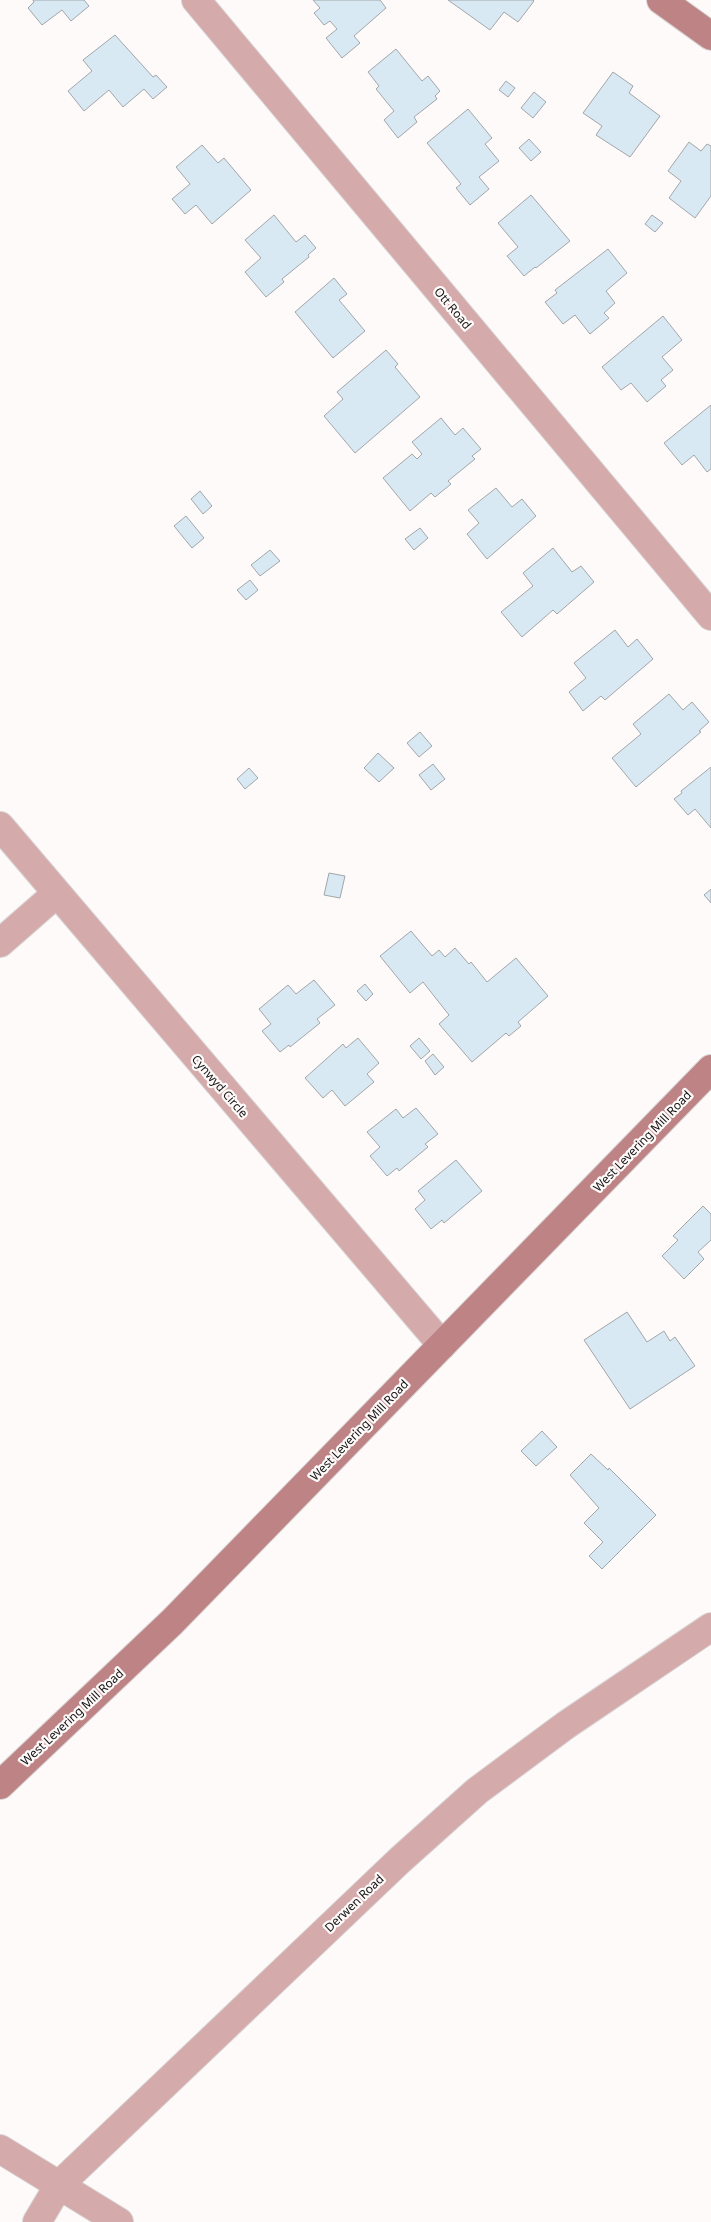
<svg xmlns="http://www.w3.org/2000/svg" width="711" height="2222" viewBox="0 0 711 2222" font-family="'Noto Sans',sans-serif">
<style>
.building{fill:#d9e9f3;stroke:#a2a6a9}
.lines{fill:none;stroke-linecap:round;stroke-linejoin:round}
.street-casing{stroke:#d9d5d5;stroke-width:30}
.secondary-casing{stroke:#d9d5d5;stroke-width:30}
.street{stroke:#d4aaab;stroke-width:28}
.secondary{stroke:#be8384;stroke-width:28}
.labels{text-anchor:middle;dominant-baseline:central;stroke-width:4.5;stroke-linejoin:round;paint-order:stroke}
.street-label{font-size:12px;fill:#131111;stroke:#fffafa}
</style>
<rect width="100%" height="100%" fill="#fffafa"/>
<path class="building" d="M33,0H84L89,6L71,21L62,10L42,25L28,8L34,2Z
M313,0H380L386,8L354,36L360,43L342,58L326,38L337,29L330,21L324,25L314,13L320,8Z
M448,0H533L534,1L518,22L504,12L490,30Z
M115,35L153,77L156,75L167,87L153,99L144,89L123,107L109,90L84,111L68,91L92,71L83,60Z
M396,49L422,81L428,76L440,91L435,96L437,99L414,117L417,122L398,138L384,120L394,111L376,89L379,86L368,72Z
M613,72L633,86L629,93L660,116L630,157L596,135L602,126L583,113Z
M506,81L515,88L508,97L499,90Z
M534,92L546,102L533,118L521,108Z
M468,109L492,138L485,144L499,161L479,177L489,189L470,205L456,188L461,184L427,143Z
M529,139L541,152L531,161L519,148Z
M689,142L701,151L707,144L711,146V196L695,218L669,198L681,181L668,171Z
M202,145L218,163L224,158L251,190L212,224L196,205L185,214L172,199L190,184L176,167Z
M531,195L570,241L536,268L535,267L524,276L507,256L518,247L498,223Z
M274,215L296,242L305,235L316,248L308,255L309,257L282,279L284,282L266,297L245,272L261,258L245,240Z
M652,215L663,223L655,232L645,224Z
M608,249L627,273L606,291L615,303L604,313L609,318L590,334L575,315L563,324L545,302L557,293L555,290Z
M334,278L347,294L339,300L365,331L333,358L295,312Z
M663,316L682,340L662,357L673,370L661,380L666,386L647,402L631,383L621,390L602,367Z
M386,350L398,364L395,367L420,397L355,453L324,416L343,399L337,392Z
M711,405V469L707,472L694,455L682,465L664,443Z
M441,418L455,435L463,428L481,449L472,456L475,459L448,481L451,484L435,497L431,493L410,511L383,478L412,454L417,459L422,454L412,442Z
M496,488L512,507L522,499L536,516L487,559L467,534L479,523L468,510Z
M200,491L212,506L203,514L191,499Z
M186,516L204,538L192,548L174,526Z
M420,528L428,538L414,550L405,539Z
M553,548L572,572L581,566L594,582L557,614L553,610L522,637L501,612L533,586L523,573Z
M270,550L280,561L260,576L251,565Z
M250,580L258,590L246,600L237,590Z
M615,630L628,647L637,639L653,659L605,700L601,696L583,711L569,692L586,678L574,663Z
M669,694L683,710L692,702L709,722L699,731L701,732L636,787L612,758L641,734L633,724Z
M420,732L432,746L419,757L407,743Z
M378,753L394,768L379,782L364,768Z
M433,764L445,779L431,790L419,775Z
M711,767V828L695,809L688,815L674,799L682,793L681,791Z
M249,768L258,778L245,789L237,779Z
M329,873L345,876L340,898L324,895Z
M711,889V903L704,895Z
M411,931L432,956L439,950L445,957L455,948L469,964L471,962L487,982L516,958L548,996L518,1022L521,1026L509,1036L506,1033L472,1062L439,1024L449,1015L423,982L410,993L380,956Z
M314,980L335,1005L317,1019L320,1023L290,1047L289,1045L280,1052L262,1031L271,1024L259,1009L288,985L296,994Z
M365,984L373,994L366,1001L357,991Z
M358,1038L379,1063L367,1074L374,1082L345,1106L332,1090L323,1098L305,1078L343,1044L346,1048Z
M419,1038L430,1051L421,1059L410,1046Z
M433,1054L444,1067L435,1075L425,1061Z
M416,1108L438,1134L425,1144L428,1147L399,1171L397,1168L387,1176L370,1156L380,1147L367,1132L396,1109L403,1118Z
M456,1160L482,1191L444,1223L442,1220L431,1229L415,1209L425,1200L418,1191Z
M703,1206L711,1214V1240L698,1252L704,1259L684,1279L662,1256L678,1240L673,1236Z
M627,1312L647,1342L664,1331L670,1341L675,1337L695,1366L630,1409L584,1340Z
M542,1431L557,1447L536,1466L521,1451Z
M591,1454L608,1470L609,1468L656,1515L602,1569L589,1556L603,1542L584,1523L599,1508L570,1475Z"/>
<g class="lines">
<g class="street-casing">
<path id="street" d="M196,0L711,616
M0,826L442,1345
M0,943L56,894
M0,2149L119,2222
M37,2222L59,2185L400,1860L477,1791L566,1725L711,1627"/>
</g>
<g class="secondary-casing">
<path id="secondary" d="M661,0L711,36
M0,1785L172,1622L711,1069"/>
</g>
<use href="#street" class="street"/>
<use href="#secondary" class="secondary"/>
</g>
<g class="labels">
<g class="street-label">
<text transform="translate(453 308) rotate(50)">Ott Road</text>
<text transform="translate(220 1086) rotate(49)">Cynwyd Circle</text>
<text transform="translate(642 1141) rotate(-46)">West Levering Mill Road</text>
<text transform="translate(359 1430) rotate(-46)">West Levering Mill Road</text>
<text transform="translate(72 1717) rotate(-43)">West Levering Mill Road</text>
<text transform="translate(354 1903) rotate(-44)">Derwen Road</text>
</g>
</g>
</svg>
